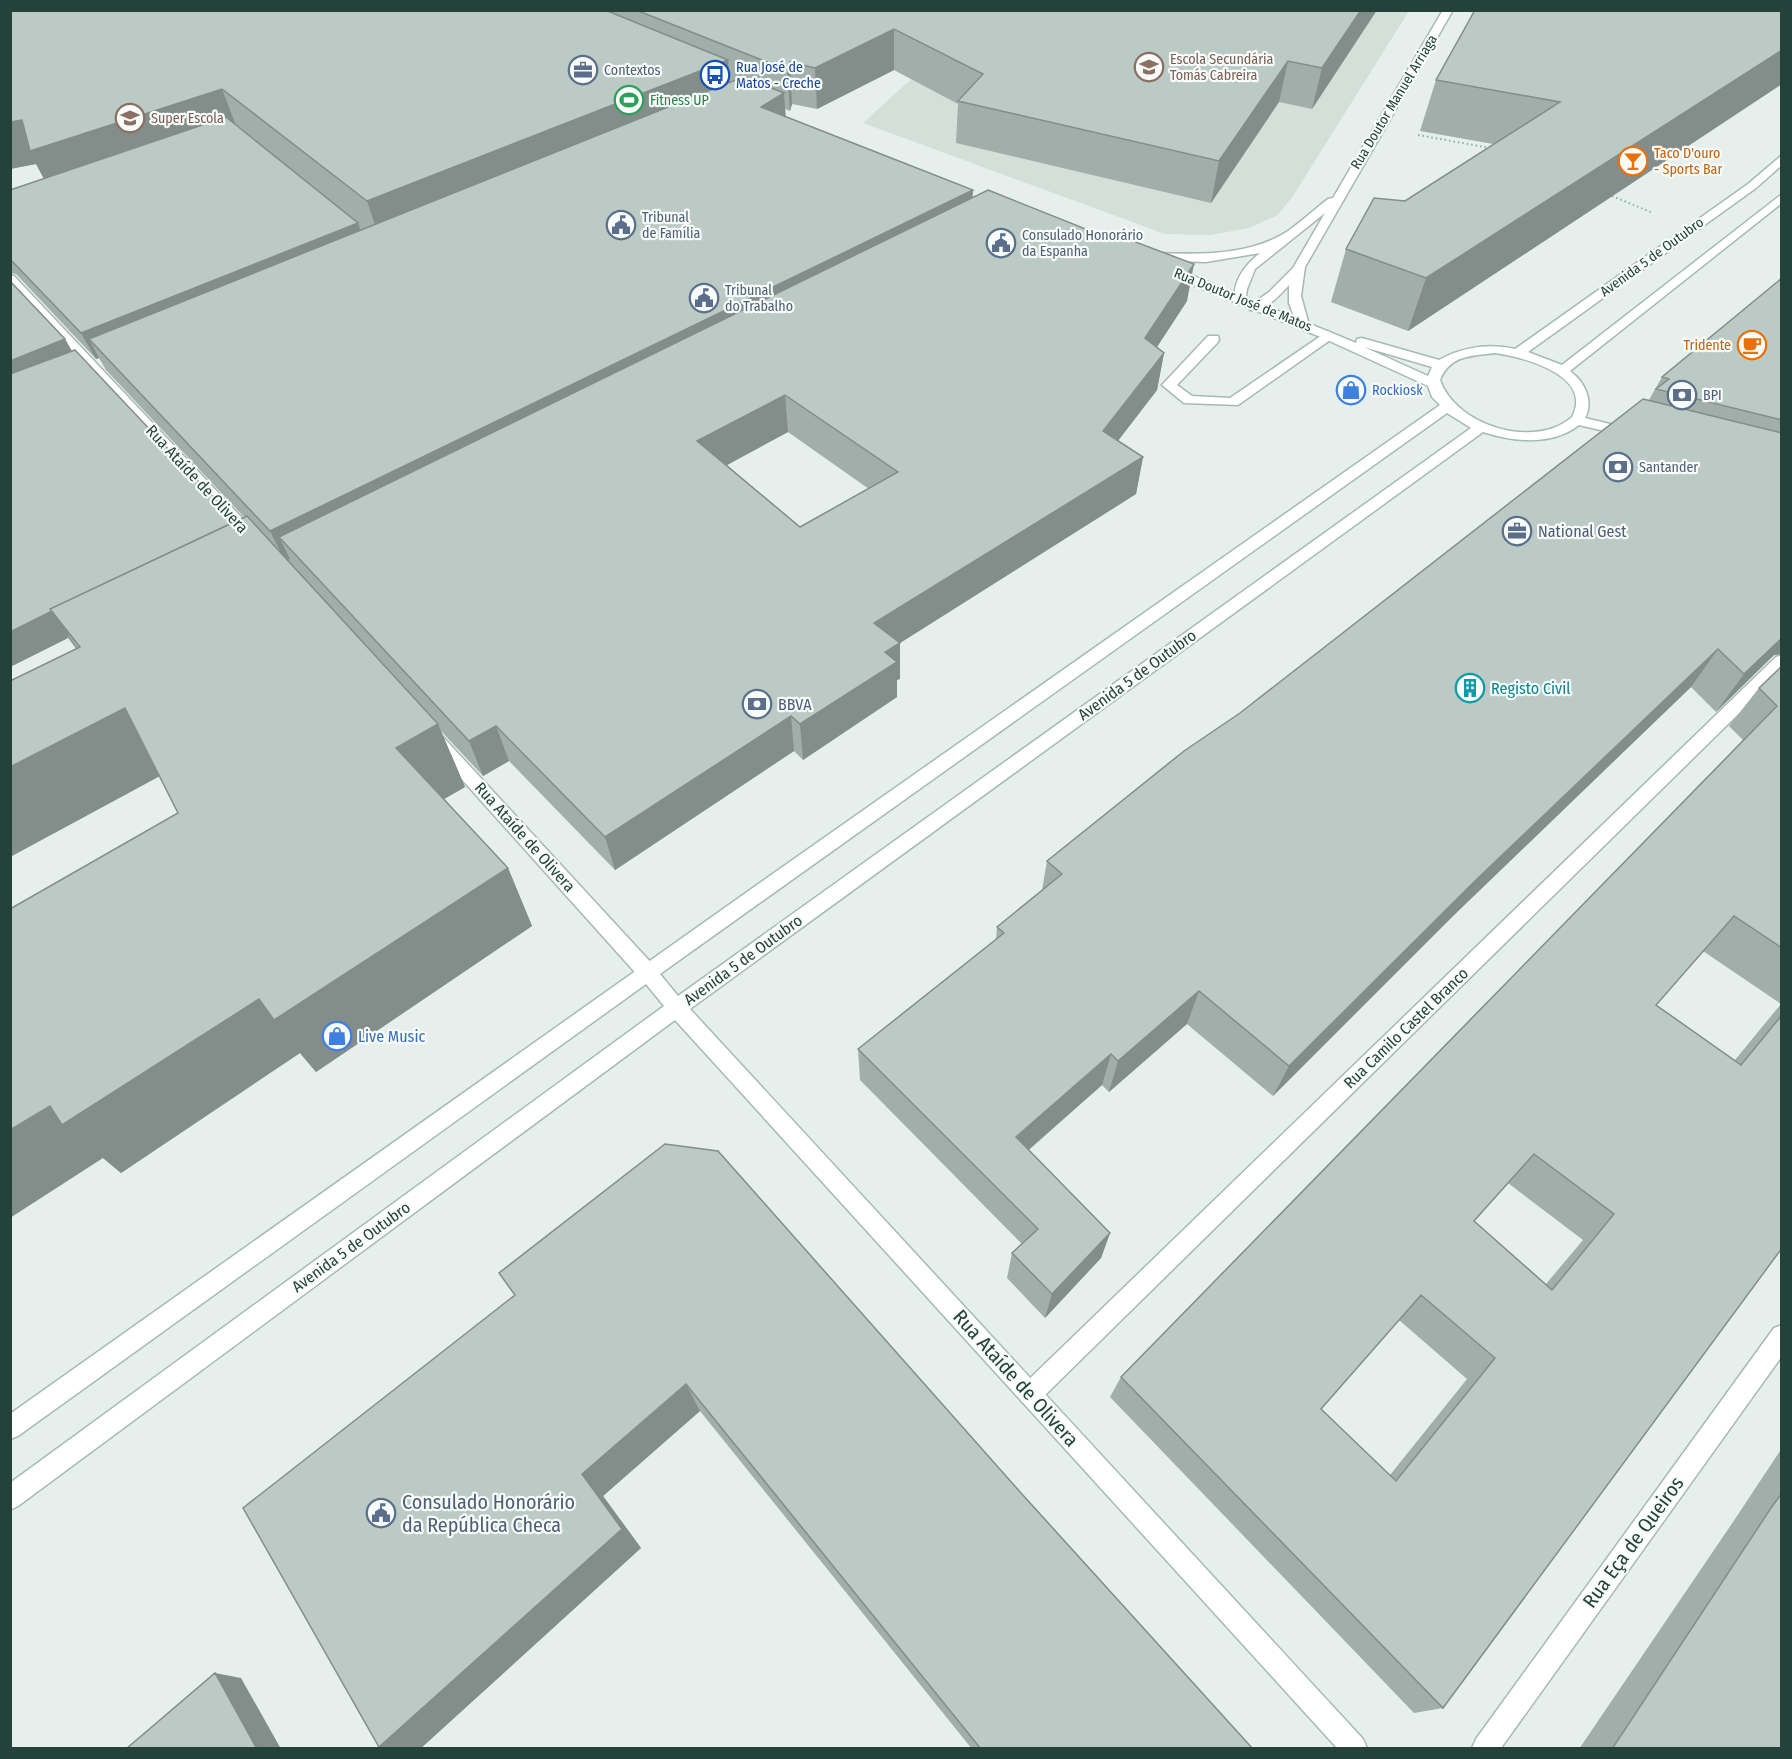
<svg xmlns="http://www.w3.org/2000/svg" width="1792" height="1759" viewBox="0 0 1792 1759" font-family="'Fira Sans Condensed',sans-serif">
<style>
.built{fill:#d4dfda}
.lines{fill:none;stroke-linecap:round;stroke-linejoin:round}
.lane-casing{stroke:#a8b8b2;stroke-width:3}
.street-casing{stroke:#a8b8b2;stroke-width:3}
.secondary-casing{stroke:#a4bbb3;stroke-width:3}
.path{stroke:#86b3a5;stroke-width:2;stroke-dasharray:1.5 3;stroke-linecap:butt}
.lane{fill:#fff;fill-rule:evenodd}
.street{fill:#fff;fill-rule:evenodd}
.secondary{fill:#fff;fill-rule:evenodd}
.wall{fill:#a1aea9;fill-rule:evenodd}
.shaded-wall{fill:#838d89}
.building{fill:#bbcac4;stroke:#838d89;stroke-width:1.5;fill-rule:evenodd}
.labels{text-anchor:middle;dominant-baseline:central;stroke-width:4.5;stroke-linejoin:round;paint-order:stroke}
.far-education-label{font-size:14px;fill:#785e54;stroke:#f7fbf9;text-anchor:start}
.far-transit-label{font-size:14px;fill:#164399;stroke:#f7fbf9;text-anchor:start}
.far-service-label{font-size:14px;fill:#4e5e75;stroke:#f7fbf9;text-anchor:start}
.far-leisure-label{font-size:14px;fill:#27864d;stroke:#f7fbf9;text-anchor:start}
.far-street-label{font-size:14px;fill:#24423a;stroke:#f7fbf9}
.far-food-label{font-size:14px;fill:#c56008;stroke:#f7fbf9;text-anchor:start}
.far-shop-label{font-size:14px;fill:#366cbe;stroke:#f7fbf9;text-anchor:start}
.street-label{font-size:16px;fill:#24423a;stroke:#f7fbf9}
.service-label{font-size:16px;fill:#4e5e75;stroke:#f7fbf9;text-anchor:start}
.culture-label{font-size:16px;fill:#0d838f;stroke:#f7fbf9;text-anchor:start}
.shop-label{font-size:16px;fill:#366cbe;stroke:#f7fbf9;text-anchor:start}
.near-street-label{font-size:20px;fill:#24423a;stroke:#f7fbf9}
.near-service-label{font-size:20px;fill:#4e5e75;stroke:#f7fbf9;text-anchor:start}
</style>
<rect width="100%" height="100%" fill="#e6efeb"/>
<path class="built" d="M986,11H1409L1293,196L1278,215L1249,228L1211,235L1165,234L863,123Z"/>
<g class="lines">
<g class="lane-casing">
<path id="lane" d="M1328,331L1334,335L1333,338L1238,405L1184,403L1162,385L1208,336H1218L1219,339L1218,342L1177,385L1192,396L1230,398Z"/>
</g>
<g class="street-casing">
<path id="street" d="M1443,10H1453L1305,267L1301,296L1309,325L1308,328L1303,329L1297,325L1289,303V285C1280,295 1265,312 1250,310L1248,307L1269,292L1293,268L1325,213L1255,269L1247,289L1245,304H1237C1229,284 1246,264 1260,253L1206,262L1148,260V254L1152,253C1198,254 1248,257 1288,231C1302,221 1315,209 1328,199L1333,198Z
M10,275L14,276L258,535L260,539L258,543H248L10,287Z
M1782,655V671L1038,1402L1030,1405L1022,1402L1019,1394L1022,1386L1776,657Z
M437,735L443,737L655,967L657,973L655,979L648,981L641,979L431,745L429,741L431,737Z
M1782,1325V1356L1501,1748H1472L1476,1739L1774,1328Z"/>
</g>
<g class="secondary-casing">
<path id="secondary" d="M1782,155V165L1756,188L1528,352L1562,365L1782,194V203L1570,371C1585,382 1594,401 1585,418L1635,430L1637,433L1635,436L1630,437L1579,425C1552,446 1514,442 1483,432L690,1009L1363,1739L1367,1748H1337L675,1020L18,1506L10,1510V1483L664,1006L646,984L18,1436L10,1439V1414L764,880L1440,405L1432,397L1428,386L1323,338L1166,274V268H1174L1356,343L1357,339L1362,338L1439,360C1462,347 1489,343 1515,349L1748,184ZM1364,347L1432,367L1428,376ZM1495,353C1523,357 1594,375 1572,417C1535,450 1456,426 1440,380C1450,355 1471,356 1495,353ZM1447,413L1471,428L678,996L660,974Z"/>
</g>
<path class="path" d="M1418,135L1490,148
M1612,196L1653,213"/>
<use href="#lane" class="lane"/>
<use href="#street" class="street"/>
<use href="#secondary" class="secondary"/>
</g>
<path class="wall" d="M10,10H1377L1312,109L1279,102L1211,203L956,143L958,104L894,70L817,109L792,104L790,111L785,109L786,117L973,190L972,198L1187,301L1157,347L1164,353L1157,390L1118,441L1143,457L1136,494L900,643V679L897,680V697L803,760L794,751L615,870L509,761L483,776L441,731L465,787L444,799L508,868L532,926L316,1072L300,1053L121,1173L103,1158L178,813L160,776L10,857V681L76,649L68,638L10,667V281L65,339L72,351L236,521L244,517L106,370L99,358L96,359L16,274L10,273V190L44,178L36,164L10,169ZM788,432L869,489L800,527L727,465Z
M1782,10V84L1408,331L1331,302L1346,249L1405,201L1493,144L1420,131L1436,80Z
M1782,278V654L1774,655L1716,712L1691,687L1454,915L1273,1096L1187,1024L1109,1092L1102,1085L1029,1150L1110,1233L1101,1258L1045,1318L1007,1278L1012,1253L1022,1244L860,1080L858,1049L996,940L997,927L1042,890L1047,861L1649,400L1662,377Z
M1782,666V1248L1443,1708L1414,1713L1110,1397L1121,1377L1743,740L1729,726L1759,688ZM1703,951L1781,1004L1735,1060L1656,1005ZM1508,1183L1583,1240L1546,1284L1474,1221ZM1399,1320L1467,1379L1390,1475L1321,1409Z
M515,1295L1021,1493L1253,1749H972L700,1411L603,1496L641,1548L420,1749H395L379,1747Z
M1782,1448V1749H1579L1733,1522Z"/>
<path class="shaded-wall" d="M1361,10H1377L1312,109L1322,68Z
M894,29V70L817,109L815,68Z
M1782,50V84L1408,331L1426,278Z
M728,60L731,101L381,243L367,201Z
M1288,61L1279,102L1211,203L1219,161Z
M790,62L792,104L790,111L787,70Z
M222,89L238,131L52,194L36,164L10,169V122Z
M784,93L786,123L761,107Z
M973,190L971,221L279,537L290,559L285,561L270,531Z
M358,223L367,249L89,339L99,358L96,359L81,333Z
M1194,264L1187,301L1138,376L1145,338Z
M65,339L80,366L10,394V361Z
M1164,353L1157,390L1097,468L1103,431Z
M785,395L788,432L703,478L697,441Z
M1143,457L1136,494L900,643V679L897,680V697L803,760L800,724L874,623Z
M50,612L68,638L10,667V632Z
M67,635H68L86,660V661Z
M1782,638V654L1774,655L1716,712L1744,674Z
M1718,649L1691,687L1454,915L1273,1096L1289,1066L1476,880Z
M125,708L169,771L10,857V767Z
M791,716L794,751L615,870L605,837Z
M438,724L465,787L425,810L396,748Z
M496,726L509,761L483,776L469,741Z
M508,868L532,926L316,1072L300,1053L121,1173L103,1158L10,1218V1130L50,1106L259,999Z
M1199,991L1187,1024L1109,1092L1118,1061Z
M1111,1054L1102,1085L1011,1165L1016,1137Z
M1110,1233L1101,1258L1045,1318L1052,1294Z
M686,1384L700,1411L603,1496L641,1548L420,1749H395L379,1747L582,1474Z
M215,1673L241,1678L281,1749H257Z"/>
<path class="building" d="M10,10H605L728,60L367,201L222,89L30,151L22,120L10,122Z
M636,10L983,11L1361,10L1322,68L1288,61L1219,161L958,101L983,74L894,29L815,68L790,62L787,70Z
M1475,10H1782V50L1426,278L1346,249L1374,198L1405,201L1560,102L1436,80Z
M743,77L784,93L761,107L973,190L270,531L89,339Z
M226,117L358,223L81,333L10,259V190Z
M988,190L1103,236L1109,232L1194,264L1145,338L1164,353L1103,431L1143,457L874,623L900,643L885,652L897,662L800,724L791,716L605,837L496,726L469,741L279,537ZM785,395L898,472L800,527L697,441Z
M1782,278V420L1656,389L1669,379L1662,377Z
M10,281L65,339L10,361Z
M75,350L236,521L50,609L68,635H67L50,612L10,632V374Z
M1643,399L1782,433V638L1744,674L1718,649L1476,880L1289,1066L1199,991L1118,1061L1111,1054L1016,1137L1110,1233L1052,1294L1012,1253L1038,1229L858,1049L1004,933L997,927L1062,874L1047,861L1184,751L1240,713Z
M247,516L438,724L396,748L508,868L274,1020L259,999L62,1125L50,1106L10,1130V909L178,813L125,708L10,767V681L80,647L50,609Z
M1782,666V948L1734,916L1656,1005L1741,1065L1782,1015V1248L1443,1708L1121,1377L1777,706L1759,688ZM1534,1154L1614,1214L1552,1290L1474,1221ZM1421,1295L1495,1358L1396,1481L1321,1409Z
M665,1144L718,1151L1021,1493L1253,1749H981L686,1384L582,1474L622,1529L379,1747L243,1508L515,1295L499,1273Z
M1782,1493V1749H1612L1771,1508Z
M215,1673L257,1749H126Z"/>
<defs>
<g id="school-ring" transform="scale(1.5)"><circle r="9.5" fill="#f7fbf9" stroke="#8d6e63" stroke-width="1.5"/><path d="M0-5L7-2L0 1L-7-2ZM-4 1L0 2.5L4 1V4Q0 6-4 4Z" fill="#8d6e63"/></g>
<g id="office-ring" transform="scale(1.5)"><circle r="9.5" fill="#f7fbf9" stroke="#5c6f8a" stroke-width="1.5"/><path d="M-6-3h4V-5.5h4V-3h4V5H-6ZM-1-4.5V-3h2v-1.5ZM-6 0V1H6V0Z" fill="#5c6f8a"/></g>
<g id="bus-ring" transform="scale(1.5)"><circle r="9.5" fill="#f7fbf9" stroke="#1a4fb4" stroke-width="1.5"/><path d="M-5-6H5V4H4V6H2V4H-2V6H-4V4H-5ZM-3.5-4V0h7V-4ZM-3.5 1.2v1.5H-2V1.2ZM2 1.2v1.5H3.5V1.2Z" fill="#1a4fb4"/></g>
<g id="stadium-ring" transform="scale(1.5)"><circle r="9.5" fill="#f7fbf9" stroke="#2e9e5b" stroke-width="1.5"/><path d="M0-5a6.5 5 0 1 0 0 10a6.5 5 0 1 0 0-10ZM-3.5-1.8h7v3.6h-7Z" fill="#2e9e5b"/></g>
<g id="bar-ring" transform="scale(1.5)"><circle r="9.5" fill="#f7fbf9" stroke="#e8710a" stroke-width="1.5"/><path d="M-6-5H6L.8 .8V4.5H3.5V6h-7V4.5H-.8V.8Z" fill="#e8710a"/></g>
<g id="civic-ring" transform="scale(1.5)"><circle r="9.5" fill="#f7fbf9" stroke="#5c6f8a" stroke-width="1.5"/><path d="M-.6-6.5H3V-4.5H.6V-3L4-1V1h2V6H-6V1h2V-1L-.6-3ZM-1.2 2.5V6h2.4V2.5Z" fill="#5c6f8a"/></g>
<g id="cafe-ring" transform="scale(1.5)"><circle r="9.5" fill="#f7fbf9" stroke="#e8710a" stroke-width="1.5"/><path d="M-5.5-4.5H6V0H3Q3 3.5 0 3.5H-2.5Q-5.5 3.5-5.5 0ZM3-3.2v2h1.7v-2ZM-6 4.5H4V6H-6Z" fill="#e8710a"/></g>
<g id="shop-ring" transform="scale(1.5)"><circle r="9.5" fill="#f7fbf9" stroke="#3f7fe0" stroke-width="1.5"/><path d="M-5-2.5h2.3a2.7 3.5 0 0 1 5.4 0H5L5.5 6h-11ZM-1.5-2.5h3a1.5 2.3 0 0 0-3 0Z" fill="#3f7fe0"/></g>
<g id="bank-ring" transform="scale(1.5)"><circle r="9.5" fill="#f7fbf9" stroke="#5c6f8a" stroke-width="1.5"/><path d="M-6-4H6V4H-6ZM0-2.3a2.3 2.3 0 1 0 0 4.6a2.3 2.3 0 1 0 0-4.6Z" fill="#5c6f8a"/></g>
<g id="building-ring" transform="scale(1.5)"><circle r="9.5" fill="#f7fbf9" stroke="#0f9aa8" stroke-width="1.5"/><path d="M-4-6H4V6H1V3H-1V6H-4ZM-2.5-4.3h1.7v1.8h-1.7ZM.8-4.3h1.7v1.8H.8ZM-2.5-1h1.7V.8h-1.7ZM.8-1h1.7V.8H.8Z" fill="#0f9aa8"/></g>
</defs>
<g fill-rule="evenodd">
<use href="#school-ring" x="1149" y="67"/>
<use href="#office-ring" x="583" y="70"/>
<use href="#bus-ring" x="715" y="75"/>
<use href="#stadium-ring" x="629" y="100"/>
<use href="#school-ring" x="130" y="118"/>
<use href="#bar-ring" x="1633" y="161"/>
<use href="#civic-ring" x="621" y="225"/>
<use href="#civic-ring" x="1001" y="243"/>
<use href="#civic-ring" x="704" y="298"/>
<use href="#cafe-ring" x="1752" y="345"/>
<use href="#shop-ring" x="1351" y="390"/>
<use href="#bank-ring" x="1682" y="395"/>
<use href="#bank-ring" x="1618" y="467"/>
<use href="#office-ring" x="1517" y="531"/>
<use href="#building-ring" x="1470" y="688"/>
<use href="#bank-ring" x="757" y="704"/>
<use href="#shop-ring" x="337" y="1036"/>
<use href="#civic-ring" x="381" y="1513"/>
</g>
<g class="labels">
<g class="far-education-label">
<text x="1170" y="59">Escola Secundária<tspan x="1170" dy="16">Tomás Cabreira</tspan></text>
<text x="151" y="118">Super Escola</text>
</g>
<g class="far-transit-label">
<text x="736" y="67">Rua José de<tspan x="736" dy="16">Matos - Creche</tspan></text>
</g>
<g class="far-service-label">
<text x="604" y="70">Contextos</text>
<text x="642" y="217">Tribunal<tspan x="642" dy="16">de Família</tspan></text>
<text x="1022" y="235">Consulado Honorário<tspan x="1022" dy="16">da Espanha</tspan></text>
<text x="725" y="290">Tribunal<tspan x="725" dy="16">do Trabalho</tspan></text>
<text x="1703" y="395">BPI</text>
<text x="1639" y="467">Santander</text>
</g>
<g class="far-leisure-label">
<text x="650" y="100">Fitness UP</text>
</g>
<g class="far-street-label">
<text transform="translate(1394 102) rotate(-59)">Rua Doutor Manuel Arriaga</text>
<text transform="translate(1652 257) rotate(-36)">Avenida 5 de Outubro</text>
<text transform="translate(1243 300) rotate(22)">Rua Doutor José de Matos</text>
</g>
<g class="far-food-label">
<text x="1654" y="153">Taco D'ouro<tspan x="1654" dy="16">- Sports Bar</tspan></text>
<text x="1731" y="345" text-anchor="end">Tridente</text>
</g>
<g class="far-shop-label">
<text x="1372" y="390">Rockiosk</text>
</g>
<g class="street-label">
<text transform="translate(197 479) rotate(47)">Rua Ataíde de Olivera</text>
<text transform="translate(1137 675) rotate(-36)">Avenida 5 de Outubro</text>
<text transform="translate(525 837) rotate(48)">Rua Ataíde de Olivera</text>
<text transform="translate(743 960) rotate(-36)">Avenida 5 de Outubro</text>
<text transform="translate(1406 1028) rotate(-44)">Rua Camilo Castel Branco</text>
<text transform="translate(351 1247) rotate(-36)">Avenida 5 de Outubro</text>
</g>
<g class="service-label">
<text x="1538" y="531">National Gest</text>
<text x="778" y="704">BBVA</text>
</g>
<g class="culture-label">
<text x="1491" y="688">Registo Civil</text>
</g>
<g class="shop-label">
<text x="358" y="1036">Live Music</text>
</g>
<g class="near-street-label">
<text transform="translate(1016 1378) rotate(48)">Rua Ataíde de Olivera</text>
<text transform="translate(1633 1542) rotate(-54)">Rua Eça de Queiros</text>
</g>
<g class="near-service-label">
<text x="402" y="1502">Consulado Honorário<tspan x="402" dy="23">da República Checa</tspan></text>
</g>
</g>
<rect width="1792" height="1759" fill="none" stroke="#24423a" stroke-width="24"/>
</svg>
